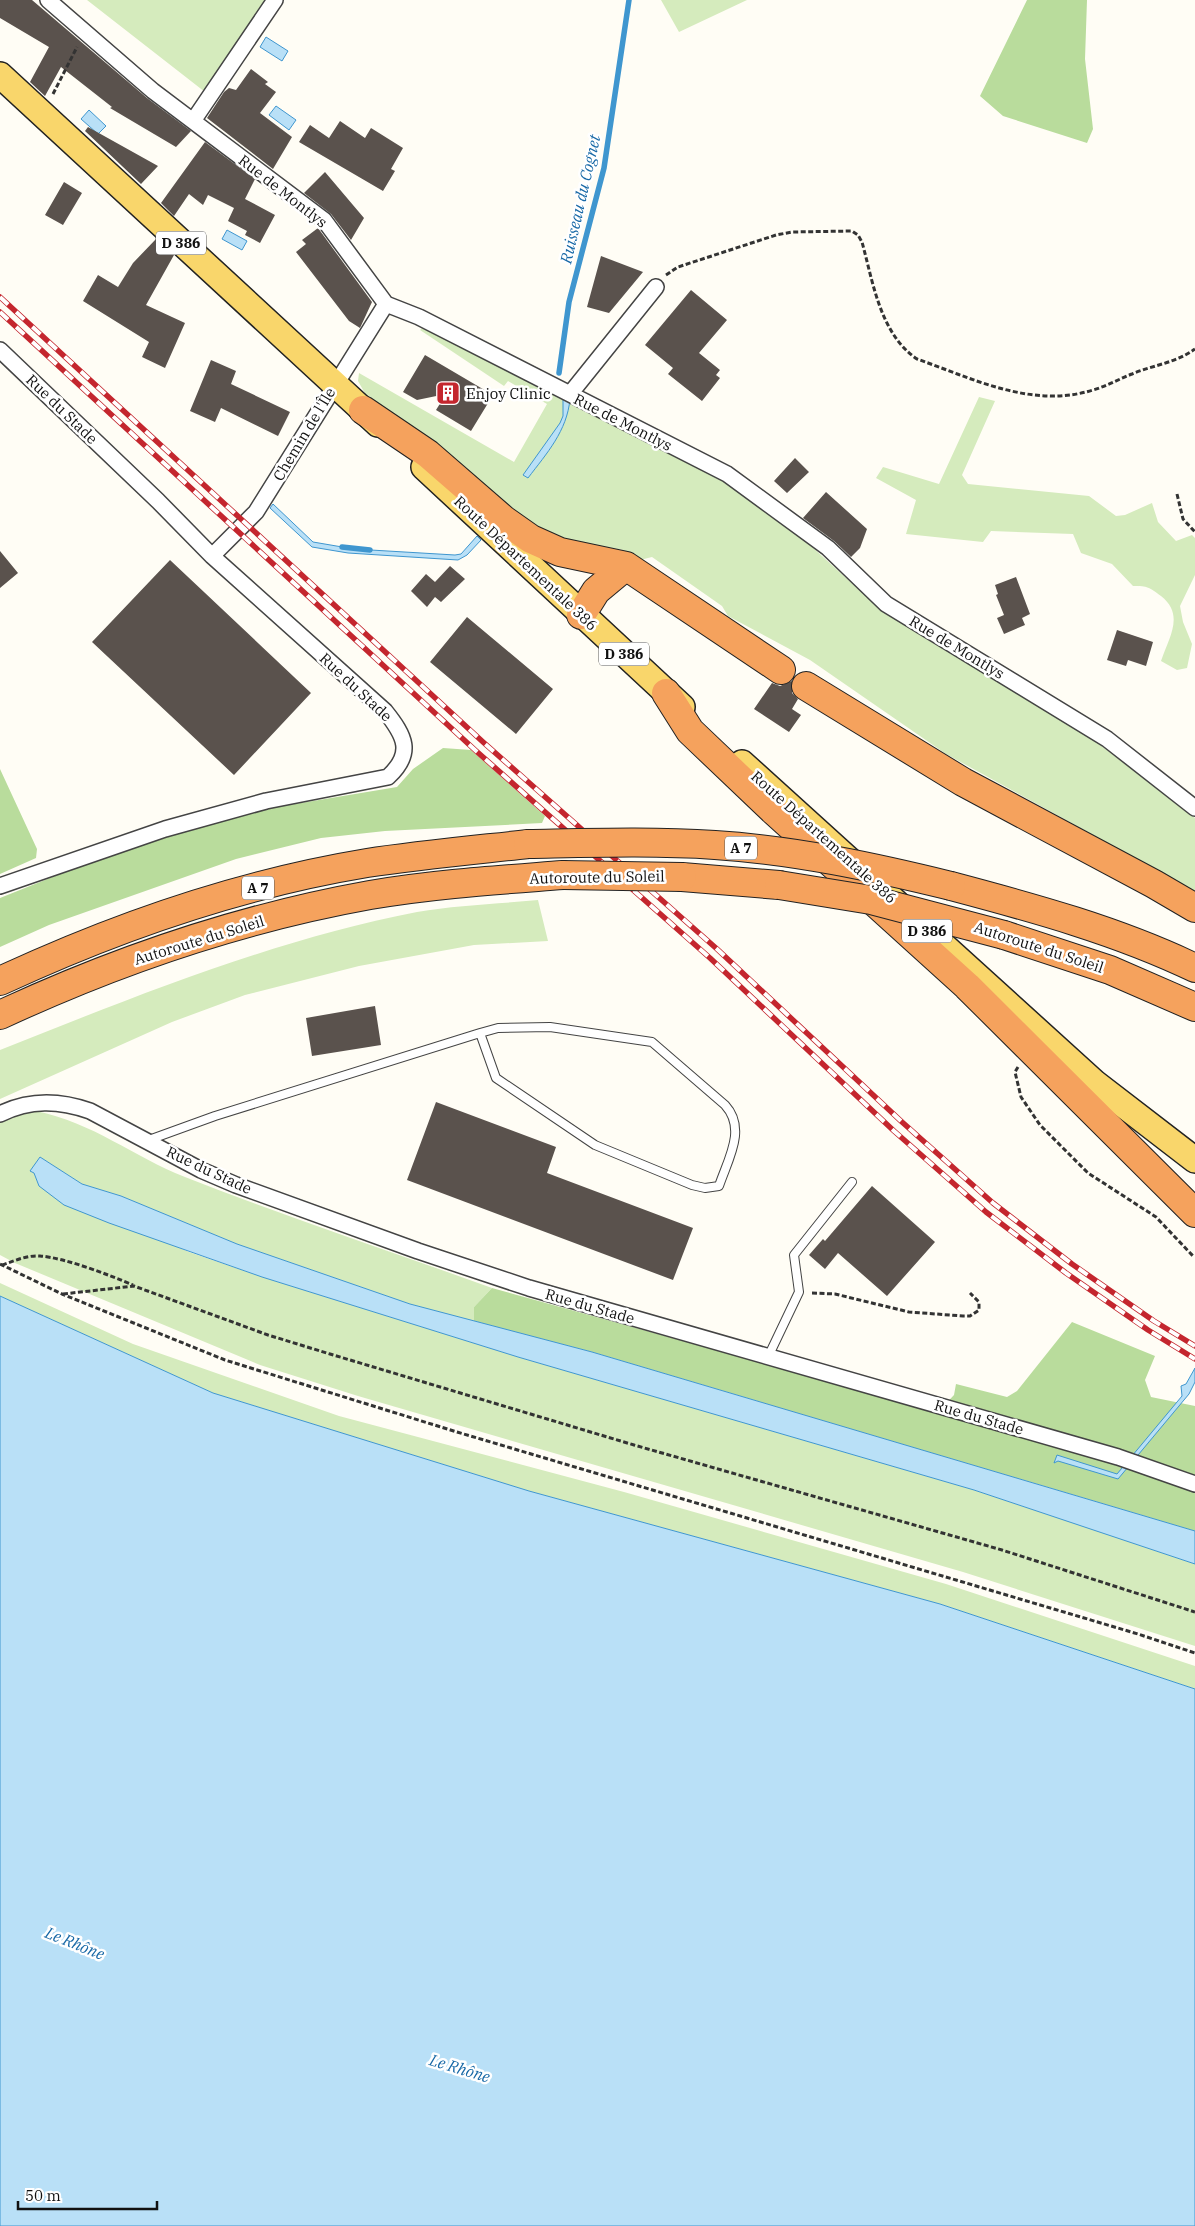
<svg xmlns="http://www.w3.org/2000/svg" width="1195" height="2226" viewBox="0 0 1195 2226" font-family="'IBM Plex Serif',serif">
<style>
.green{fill:#d5ebbd}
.forest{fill:#b9dc9c}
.water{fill:#b9e0f7;stroke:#3f96cf}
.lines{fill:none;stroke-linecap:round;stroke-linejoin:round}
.stream{stroke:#3f96cf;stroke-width:5.5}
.building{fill:#5a524d}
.lane-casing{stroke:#444;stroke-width:10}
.street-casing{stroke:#444;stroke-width:18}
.primary-casing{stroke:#222;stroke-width:28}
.highway-casing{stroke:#222;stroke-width:30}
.path{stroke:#333;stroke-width:3;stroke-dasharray:5 2.5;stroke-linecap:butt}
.lane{stroke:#fff;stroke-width:8}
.street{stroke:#fff;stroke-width:15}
.primary{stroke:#f9d66b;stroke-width:25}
.highway{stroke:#f5a25d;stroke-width:28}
.rail-casing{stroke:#c4262e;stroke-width:5.5}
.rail{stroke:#fff;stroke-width:4;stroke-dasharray:11;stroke-linecap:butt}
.highway-bridge-casing{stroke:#222;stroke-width:30;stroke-linecap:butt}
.highway-bridge{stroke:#f5a25d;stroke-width:28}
.labels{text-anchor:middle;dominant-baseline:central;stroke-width:5;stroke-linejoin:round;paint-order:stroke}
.shield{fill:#fff;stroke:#585858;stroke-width:1}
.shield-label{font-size:14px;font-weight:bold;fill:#111}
.street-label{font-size:15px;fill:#111;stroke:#fff}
.poi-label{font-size:15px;fill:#111;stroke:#fff;text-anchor:start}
.water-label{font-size:16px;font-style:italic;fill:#1768a6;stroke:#fff}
</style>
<rect width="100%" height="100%" fill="#fffdf5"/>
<path class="green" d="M87,0H267L205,92Z
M661,0H747L679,32Z
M422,328L563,395L724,481L799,535L868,598L1068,720L1195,818V891L946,754L810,660L728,616L722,606L652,557L640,560L623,550L546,536L367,397L358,381L359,373L514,462L547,404L508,381L504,386L420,330Z
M979,397L995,401L962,475L968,484L1089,496L1116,516L1125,515L1152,503L1158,522L1176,541L1192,535L1195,538V575L1180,606L1183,622L1192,644L1187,668L1177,670L1161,661C1169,637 1185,615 1161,596C1149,587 1148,586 1133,586L1112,564L1081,553L1073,534L991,531L983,542L906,534L916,500L876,478L883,467L939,484Z
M538,900L548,941L474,945L359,966L245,995L172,1022L0,1099V1050C136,996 273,940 417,912C456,905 498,904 538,900Z
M36,1111C94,1123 132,1156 185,1177C286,1217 390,1251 492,1288L474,1307V1321L410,1304L237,1244L121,1196L82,1184L40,1157L34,1173L39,1186L189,1252L262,1277L518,1357L974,1490L1195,1564V1646L963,1572L358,1396L260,1365L15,1263L0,1255V1122L16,1115Z
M0,1283L133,1344L339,1416L624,1492L946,1584L1195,1666V1689L940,1604L529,1491L213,1393L0,1296Z"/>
<path class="forest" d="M1027,0H1087L1085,59L1093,129L1087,143L1003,116L980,96Z
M443,748L471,750L545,816L542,823L385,831L321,838L236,859L49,925L0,947V898L100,858L204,826L271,808L397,787L413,769Z
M0,769L37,849L36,858L0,874Z
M492,1288L938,1412L954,1395L956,1384L1007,1397L1017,1391L1072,1322L1155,1356L1145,1380L1151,1397L1195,1406V1531L592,1352L474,1321V1307Z"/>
<path class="water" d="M266,37L288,51L282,61L260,47Z
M276,106L296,120L289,130L269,115Z
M89,110L106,126L98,134L81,119Z
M227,230L247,241L242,250L222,239Z
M563,395L570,399C567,431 547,453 528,478L523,475L560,423L563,416Z
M273,504L313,542L354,549L455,555L461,554L477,536L481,540L467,555L458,560L348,553L312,547L270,508Z
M40,1157L82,1184L121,1196L237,1244L410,1304L592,1352L1195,1531V1564L974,1490L518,1357L262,1277L109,1223L64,1205L39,1186L34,1173L30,1171Z
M0,1296L213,1393L529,1491L940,1604L1195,1689V2226H0Z
M1195,1368V1382L1189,1394L1118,1479L1058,1461L1054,1463L1057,1455L1117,1474L1182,1396L1181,1386L1186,1384Z"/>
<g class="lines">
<path class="stream" d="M559,373L569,302L604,168L629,0
M342,547L370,550"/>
</g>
<path class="building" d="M0,0H32L147,98L191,131L176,147L110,108L112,107L61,67L45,96L30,82L49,47L0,18Z
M251,69L268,82L265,84L276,92L260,113L292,137L273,169L207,118L224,92L229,88L236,90Z
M340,121L365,138L371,128L403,148L391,169L395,171L383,191L299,142L310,125L329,138Z
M88,127L158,166L141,184L85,131Z
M205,142L255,179L245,199L275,215L260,243L245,235L247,231L228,221L234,208L208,195L203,205L189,194L174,216L161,203Z
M325,172L364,218L351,240L331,214L304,193Z
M64,182L82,193L63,225L45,215Z
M318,228L372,302L360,328L349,321L296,252L306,244L302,240Z
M156,239L174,255L146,305L185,323L165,368L142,357L149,342L83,301L98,275L118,287L133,263Z
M601,256L643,272L609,313L587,307Z
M691,290L727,320L699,353L720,370L716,375L720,378L702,401L668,374L673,368L645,345Z
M425,355L493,395L471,431L436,410L446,394L417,400L403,392Z
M211,360L236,371L231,384L290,412L278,436L221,408L215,422L190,411Z
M795,458L809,472L787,493L774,481Z
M826,492L867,529L860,548L851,557L834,541L803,518Z
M0,551L18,573L0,588Z
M170,560L311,693L234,775L92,642Z
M450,566L465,579L441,602L435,597L427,607L411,591L426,574L435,582Z
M1016,577L1030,614L1022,618L1025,625L1004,634L997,618L1004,615L996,595L998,594L995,585Z
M467,617L553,689L516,734L430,662Z
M1117,630L1153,642L1146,666L1128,660L1126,666L1107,660Z
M792,681V693L798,699L792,709L801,715L789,732L754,709L772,683L780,686Z
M375,1006L381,1045L312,1056L306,1018Z
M436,1102L556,1147L547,1173L693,1228L673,1280L407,1180Z
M872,1186L935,1242L887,1296L838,1253L825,1269L809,1255L823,1239L825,1241Z"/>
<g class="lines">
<g class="lane-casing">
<path id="lane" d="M550,1027L652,1042L725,1105C747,1129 728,1159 719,1186L705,1188L692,1185L595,1145L496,1078L480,1033L498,1028Z
M146,1141L215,1116L480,1033
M768,1357L799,1292L794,1255L852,1182"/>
</g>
<g class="street-casing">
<path id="street" d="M48,0L153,91L324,220L386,304L419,317L727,474L828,548L886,604L1107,739L1195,808
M193,121L275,0
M0,350L158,501L212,556L385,711C405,736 414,753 388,777L266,801L165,829L0,886
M570,394L656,287
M212,556L256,512L386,304
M0,1114C30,1099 59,1100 90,1111L201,1170L236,1185L418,1251L529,1288L1118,1457L1195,1484"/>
</g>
<g class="primary-casing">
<path id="primary" d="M0,75L378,424
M424,467L682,707
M742,763L1095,1083L1195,1160"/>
</g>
<g class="highway-casing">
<path id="highway" d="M363,410L428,454L504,520L531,539L560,552L626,566L781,670
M581,615L596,591L626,566
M806,686L963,782L1154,884L1195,908
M666,693L690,731L775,812L967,986L1195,1213
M682,877L779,885
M951,886C1034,908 1118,931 1195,968
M1004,935L1110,970L1195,1007
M0,981C116,927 240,884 367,863C420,855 474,850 528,844
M0,1015C118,960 242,918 370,895C434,884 499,880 563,875"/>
</g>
<path class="path" d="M53,94L77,47
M666,275L678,267L776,235L792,232L852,231L858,235L862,242C873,282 880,334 917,359C974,379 1032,409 1093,390C1107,386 1119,379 1132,374C1153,365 1176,363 1195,349
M1177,494L1183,519L1195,532
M1018,1067L1015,1072L1021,1097L1040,1125L1088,1173L1156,1217L1193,1256
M0,1264L62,1294L225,1360L457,1432L1138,1634L1195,1653
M2,1265C14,1261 27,1255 40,1256C66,1258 109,1275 133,1285
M812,1293L835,1294L909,1312L963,1316H970L979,1310V1302L970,1293
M63,1294L134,1286L268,1335L330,1354L634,1445L1002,1550L1195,1612"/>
<use href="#lane" class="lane"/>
<use href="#street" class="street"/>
<use href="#primary" class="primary"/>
<use href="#highway" class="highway"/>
<g class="rail-casing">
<path id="rail" d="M0,297L483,742L717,949L902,1122L993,1203L1072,1264L1154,1321L1195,1346
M0,312L475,750L710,958L894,1131L986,1212L1066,1273L1148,1330L1195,1359"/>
</g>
<use href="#rail" class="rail"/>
<g class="highway-bridge-casing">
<path id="highway-bridge" d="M528,844C590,843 653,841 715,845C794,850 874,867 951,886
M563,875L682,877
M779,885L871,900L1004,935"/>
</g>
<use href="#highway-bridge" class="highway-bridge"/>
</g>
<defs>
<g id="building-square" transform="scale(1.25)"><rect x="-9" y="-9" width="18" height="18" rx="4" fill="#c4262e" stroke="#fff"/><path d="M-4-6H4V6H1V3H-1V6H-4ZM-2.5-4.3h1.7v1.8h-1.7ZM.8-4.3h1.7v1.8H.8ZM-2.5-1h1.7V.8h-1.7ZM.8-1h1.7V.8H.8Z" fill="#fff"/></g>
</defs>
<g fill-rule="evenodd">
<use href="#building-square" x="448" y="393"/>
</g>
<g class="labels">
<g class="shield">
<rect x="156" y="231.5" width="50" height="23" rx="4"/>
<rect x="599" y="642.5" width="50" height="23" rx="4"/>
<rect x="725" y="836.5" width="32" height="23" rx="4"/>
<rect x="242" y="876.5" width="32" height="23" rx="4"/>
<rect x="902" y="919.5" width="50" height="23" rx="4"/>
</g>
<g class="shield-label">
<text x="181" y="243">D 386</text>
<text x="624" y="654">D 386</text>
<text x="741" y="848">A 7</text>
<text x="258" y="888">A 7</text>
<text x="927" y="931">D 386</text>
</g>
<g class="street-label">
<text transform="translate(283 191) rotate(38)">Rue de Montlys</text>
<text transform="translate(62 409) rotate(44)">Rue du Stade</text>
<text transform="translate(623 422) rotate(27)">Rue de Montlys</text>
<text transform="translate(304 434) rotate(-59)">Chemin de l'Île</text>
<text transform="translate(526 563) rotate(43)">Route Départementale 386</text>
<text transform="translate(957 647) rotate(31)">Rue de Montlys</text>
<text transform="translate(356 687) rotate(43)">Rue du Stade</text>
<text transform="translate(824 837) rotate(42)">Route Départementale 386</text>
<text transform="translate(597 877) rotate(-1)">Autoroute du Soleil</text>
<text transform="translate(199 940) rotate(-17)">Autoroute du Soleil</text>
<text transform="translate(1039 947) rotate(18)">Autoroute du Soleil</text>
<text transform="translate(209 1170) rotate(25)">Rue du Stade</text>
<text transform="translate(590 1306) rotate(16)">Rue du Stade</text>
<text transform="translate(979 1417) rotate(16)">Rue du Stade</text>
</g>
<g class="poi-label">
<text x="466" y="393">Enjoy Clinic</text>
</g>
<g class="water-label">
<text transform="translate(580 199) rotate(-77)">Ruisseau du Cognet</text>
<text transform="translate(75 1943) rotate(22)">Le Rhône</text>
<text transform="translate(460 2068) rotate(17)">Le Rhône</text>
</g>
</g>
<path d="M18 2201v8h139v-8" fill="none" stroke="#111111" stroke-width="2.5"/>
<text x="25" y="2201" font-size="15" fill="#111111" stroke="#ffffff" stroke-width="4" paint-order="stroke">50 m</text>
</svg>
